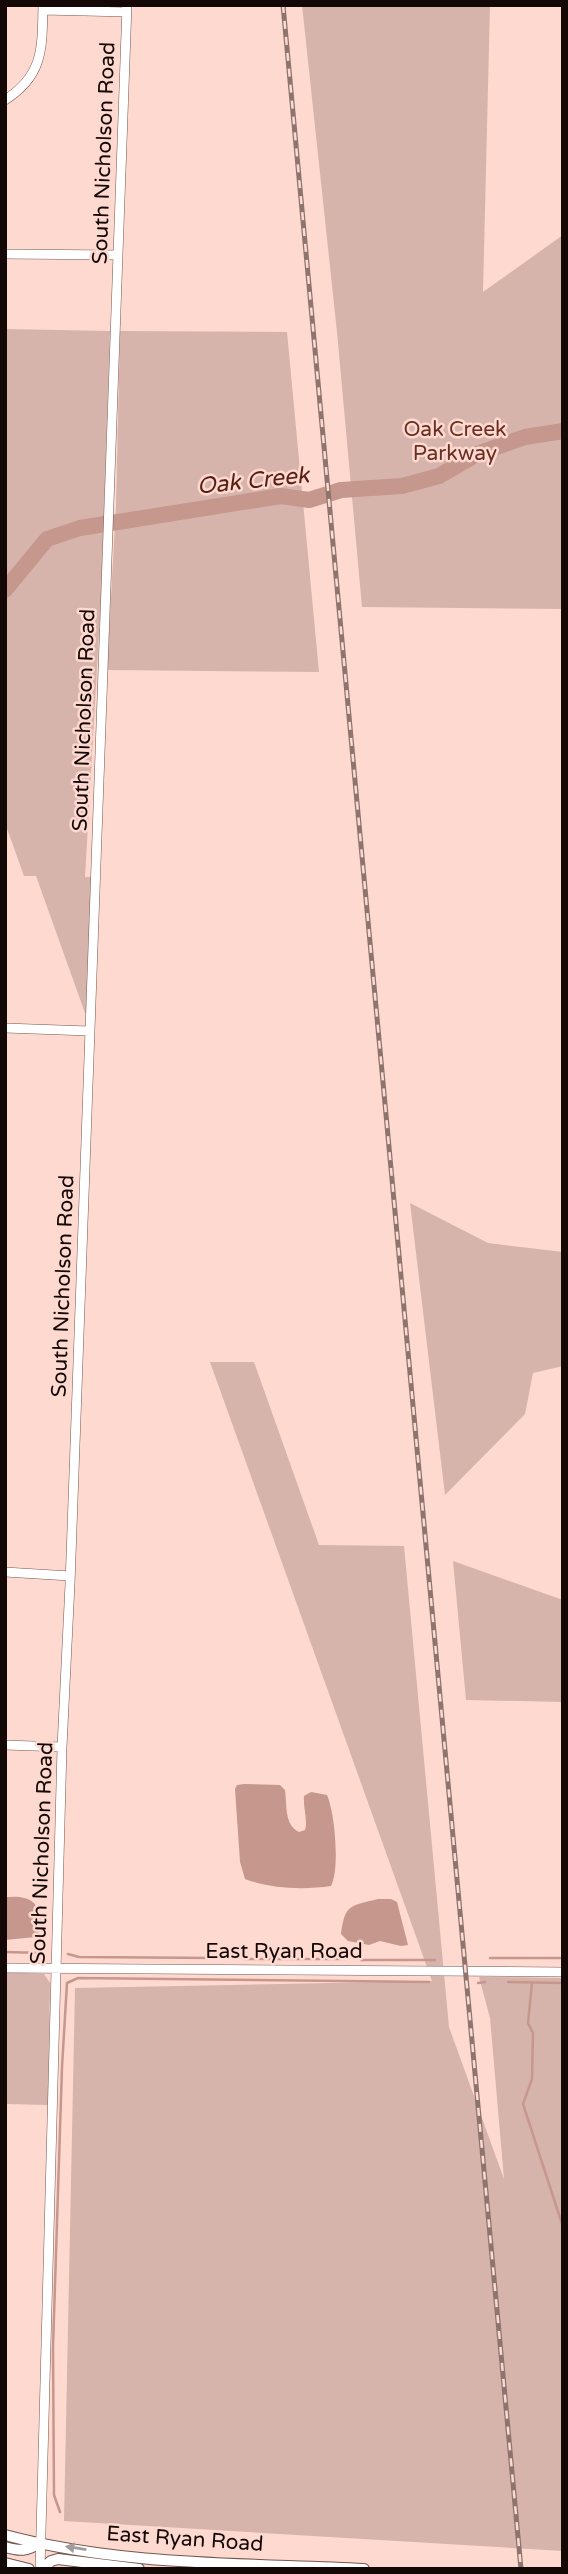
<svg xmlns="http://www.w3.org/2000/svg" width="568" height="2574" viewBox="0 0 568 2574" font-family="'Varela Round',sans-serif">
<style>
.green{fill:#d6b4ac}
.water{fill:#c6978d}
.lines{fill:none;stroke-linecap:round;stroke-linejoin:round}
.stream{stroke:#c6978d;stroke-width:2.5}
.river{stroke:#c6978d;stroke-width:16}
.minor-casing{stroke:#76564f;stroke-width:10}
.major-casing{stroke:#76564f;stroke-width:12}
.minor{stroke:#fff;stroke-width:9}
.major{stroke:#fff;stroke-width:10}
.rail-casing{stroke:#8d746e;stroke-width:5}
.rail{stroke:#fed9d0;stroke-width:2.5;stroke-dasharray:8;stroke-linecap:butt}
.oneway{fill:#a19c9b}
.labels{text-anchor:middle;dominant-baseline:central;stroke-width:5;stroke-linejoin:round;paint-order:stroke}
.street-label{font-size:21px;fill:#140806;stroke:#fed9d0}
.park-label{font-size:21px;fill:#692d21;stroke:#fed9d0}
.water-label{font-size:23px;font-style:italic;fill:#571e12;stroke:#fed9d0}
</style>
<rect width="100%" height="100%" fill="#fed9d0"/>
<path class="green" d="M302,5H490L483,292L563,235V609L362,607L337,332Z
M5,329L110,331L101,598L85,877H96L91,1013H85L36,876H24L5,823Z
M120,331L287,332L319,672L107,670L116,506Z
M410,1203L488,1243L563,1252V1366L533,1373L525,1414L445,1495Z
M210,1362H254L319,1545L404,1546L449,2027L504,2179L490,2018L479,1977L563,1978V2551L64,2521L75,1988L432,1981Z
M453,1561L563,1600V1702L466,1700Z
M5,1972L44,1974L50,1983L48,2105L5,2104Z"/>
<path class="water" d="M244,1784L280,1785L285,1790C287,1804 284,1825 299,1832L305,1830C308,1821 303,1807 304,1796L311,1792L327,1795C335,1813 340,1869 331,1886C304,1890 271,1889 245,1879L240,1862L235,1789L237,1785Z
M5,1897C11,1897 18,1896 24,1898C41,1901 46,1924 36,1937L5,1940Z
M378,1899H391L397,1902L408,1945L401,1946L380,1941L369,1945L348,1941L341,1934C345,1904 350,1906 378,1899Z"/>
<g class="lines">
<path class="stream" d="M5,1952L43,1953
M68,1954L79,1957L215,1958
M490,1958H563
M244,1959H345
M361,1960H435
M508,1982L563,1983
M478,1983L485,1982
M532,1983L528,2023L533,2033L532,2079L523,2104L563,2227
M60,2512L54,2495L53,2347L62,2067L67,1983L78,1978L429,1982"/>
<path class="river" d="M5,590L47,539L80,528L281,496L309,500L341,490L402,486L439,476L477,454L525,437L563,431"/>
<g class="minor-casing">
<path id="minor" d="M43,10L127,12
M5,100C44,75 42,48 43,5
M5,254L118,255
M5,1028L89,1031
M5,1572L70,1576
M5,1745L62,1747
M5,1968L563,1972
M40,2569L62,1747L70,1584L127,5"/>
</g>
<g class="major-casing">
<path id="major" d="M5,2535C121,2566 245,2563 364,2569
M5,2547C19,2551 28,2552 40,2542
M5,2563L29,2569
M42,2569L51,2561L58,2559L139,2569"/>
</g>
<use href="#minor" class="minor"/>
<use href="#major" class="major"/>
<g class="rail-casing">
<path id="rail" d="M283,5L521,2569"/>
</g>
<use href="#rail" class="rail"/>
</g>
<defs><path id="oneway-solid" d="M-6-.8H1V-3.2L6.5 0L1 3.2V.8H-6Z" transform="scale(1.75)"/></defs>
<use class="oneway" href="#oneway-solid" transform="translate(76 2548) rotate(-171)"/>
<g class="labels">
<g class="street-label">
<text transform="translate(104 153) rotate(-88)">South Nicholson Road</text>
<text transform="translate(84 720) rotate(-88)">South Nicholson Road</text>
<text transform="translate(63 1286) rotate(-88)">South Nicholson Road</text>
<text transform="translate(42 1853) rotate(-88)">South Nicholson Road</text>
<text x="284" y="1951">East Ryan Road</text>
<text transform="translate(185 2539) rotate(4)">East Ryan Road</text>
</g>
<g class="park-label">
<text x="455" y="429">Oak Creek<tspan x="455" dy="24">Parkway</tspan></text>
</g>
<g class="water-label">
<text transform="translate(253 481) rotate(-6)">Oak Creek</text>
</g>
</g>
<rect width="568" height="2574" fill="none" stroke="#140806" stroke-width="14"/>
</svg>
